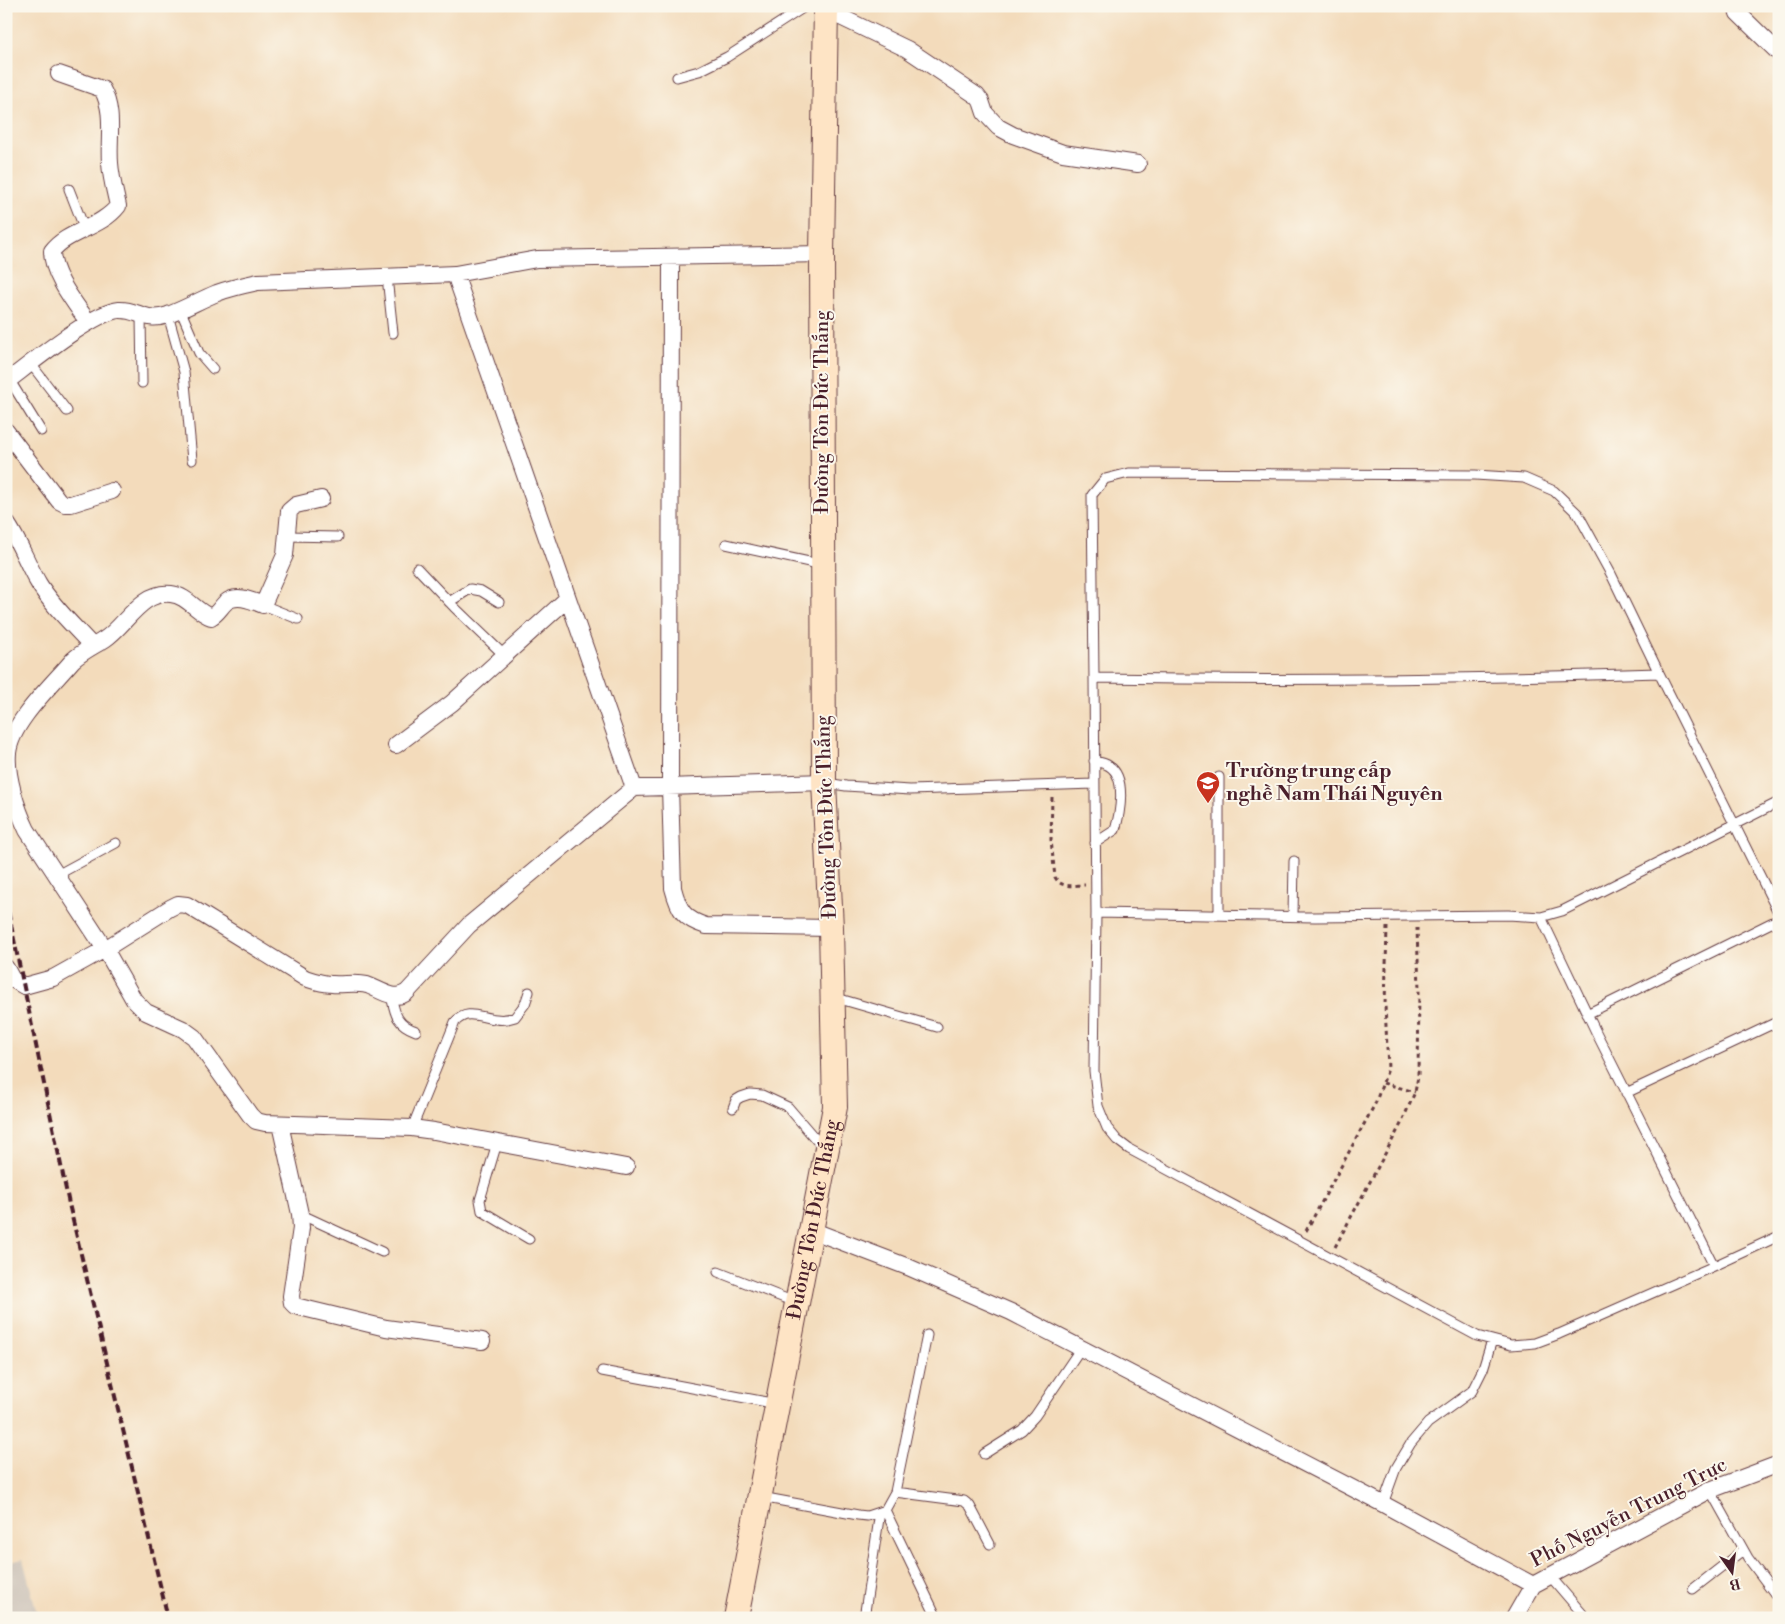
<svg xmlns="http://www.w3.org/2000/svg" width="1785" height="1624" viewBox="0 0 1785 1624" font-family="'Libre Bodoni',serif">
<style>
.industrial{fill:#ccc2b8}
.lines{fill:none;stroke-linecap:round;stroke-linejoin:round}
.lane-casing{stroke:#633b41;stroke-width:11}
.street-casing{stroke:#633b41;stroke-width:18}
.secondary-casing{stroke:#633b41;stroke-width:26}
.path{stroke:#633b41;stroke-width:3;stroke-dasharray:4 4;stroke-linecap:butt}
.lane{stroke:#fff;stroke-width:9}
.street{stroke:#fff;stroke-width:16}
.secondary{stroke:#fee4c5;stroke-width:24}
.rail{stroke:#4a1f2b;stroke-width:4;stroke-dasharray:8 4;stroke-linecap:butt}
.labels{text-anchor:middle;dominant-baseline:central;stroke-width:4;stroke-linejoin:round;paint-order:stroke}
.street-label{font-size:20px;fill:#4a1f2b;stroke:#fbf7ec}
.poi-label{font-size:20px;font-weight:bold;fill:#4a1f2b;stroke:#fbf7ec;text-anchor:start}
</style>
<rect width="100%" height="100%" fill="#fbf7ec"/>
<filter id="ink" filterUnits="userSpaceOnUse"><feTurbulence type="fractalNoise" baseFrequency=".02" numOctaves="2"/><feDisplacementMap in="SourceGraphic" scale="10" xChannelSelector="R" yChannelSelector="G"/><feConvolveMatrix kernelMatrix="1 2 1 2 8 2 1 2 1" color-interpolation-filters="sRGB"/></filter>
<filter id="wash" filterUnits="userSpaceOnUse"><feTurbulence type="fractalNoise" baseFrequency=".0096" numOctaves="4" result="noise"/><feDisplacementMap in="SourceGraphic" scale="20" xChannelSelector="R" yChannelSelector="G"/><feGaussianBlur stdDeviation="1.12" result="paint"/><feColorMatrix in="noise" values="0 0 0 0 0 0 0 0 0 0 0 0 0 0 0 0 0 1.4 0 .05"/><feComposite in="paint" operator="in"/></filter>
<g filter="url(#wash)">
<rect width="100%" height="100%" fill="#f3dbbb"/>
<path class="industrial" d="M23,1559L38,1618H6V1563Z"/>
</g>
<g filter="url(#ink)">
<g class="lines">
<g class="lane-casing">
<path id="lane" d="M677,77L699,71L727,57L806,6
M69,189L85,230
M387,277L393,333
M180,309L199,353L213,369
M168,315L184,372L192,460
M141,316L142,383
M31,364L67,411
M9,379L41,431
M287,536L338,537
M726,544L823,565
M417,568L454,607L505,656
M449,602L470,589L481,591L499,602
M263,605L298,619
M1094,678L1092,495L1105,479L1129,473L1475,475L1524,478L1554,491L1578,514L1611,574L1659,673
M1094,761C1099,762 1105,763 1109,766C1127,777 1120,814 1115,830L1095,843
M826,783L846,786L910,790L1094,784
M57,875L116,843
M1096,913L1315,917L1508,915L1541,917L1562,911L1779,802
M1219,915V777
M1293,916L1294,861
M1541,917L1596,1032L1714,1266L1559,1334L1535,1343L1511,1345L1477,1336L1129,1149L1117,1140L1107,1128L1098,1106L1094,1071L1096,913L1094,678C1282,681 1471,679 1659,673L1779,914
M391,995C395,1014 396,1024 416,1031
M833,997L937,1027
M1587,1014L1779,919
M1626,1093L1779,1021
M733,1108L736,1100L741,1097L750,1094L762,1095L788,1107L824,1149
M412,1128L455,1022C468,1008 480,1018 496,1019C502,1020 509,1019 515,1017L525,1004L529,992
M497,1143L480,1200L482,1211L529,1239
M300,1214L382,1252
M1714,1266L1779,1236
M718,1272L797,1303
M602,1371L777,1404
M984,1454L1022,1430L1035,1416L1081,1348
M1710,1490L1748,1558L1778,1598
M895,1492L964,1501L970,1506L990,1544
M761,1497L858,1515L867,1516L885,1510L895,1492L927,1335
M1383,1504L1396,1468L1411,1443L1428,1423L1472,1391L1483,1369L1492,1340
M885,1510L937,1618
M1550,1576L1586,1618
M1693,1589L1743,1550
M864,1618L880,1512"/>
</g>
<g class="street-casing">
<path id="street" d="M1736,6L1738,13L1779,53
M826,10L907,49L977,96L981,101L985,113L998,127L1013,135L1063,153L1138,164
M59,74L102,89C115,112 108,138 110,163C111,178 115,192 118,206C101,228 67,231 52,251C52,275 75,303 88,322
M671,257L670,787L673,888C679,911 684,919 706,926L831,928
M455,274L634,788
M6,382C29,365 93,312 119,310C138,309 145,323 168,315C184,309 200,300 217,293C230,288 244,285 258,282L455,274L537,259L822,254
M6,431L59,501L65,504H71L112,491
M321,499L296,505L289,511L285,555L263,605C251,600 235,593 225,603C220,608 217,614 211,617C196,612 188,596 171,594C142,590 126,625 105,639C94,646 83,651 73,660C53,684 11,722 8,753C6,776 17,809 27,830L105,949L134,1000L146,1012L183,1029L194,1037L250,1115L256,1121L265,1123L412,1128L434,1131L626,1167
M6,522C20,542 27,564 39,584C53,607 74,626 92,646
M396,745L452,703L567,599
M6,968L12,979L24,986L53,978L105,949L170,908L178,904L187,905L305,978C314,981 322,984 332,984C343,985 356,982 367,985C379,989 395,1002 407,992L469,925L634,788L824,782
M280,1124L300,1214L301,1228L291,1296L292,1303L295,1306L386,1328L482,1341
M811,1230L908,1267L1011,1312L1383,1504L1533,1585
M1514,1618L1533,1585L1710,1490L1779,1464"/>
</g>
<g class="secondary-casing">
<g id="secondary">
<path id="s1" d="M736,1618L835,1107L831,928L824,782L822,254L826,6"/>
</g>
</g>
<path class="path" d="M1052,797L1051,840L1055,877C1061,889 1074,885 1085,885
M1383,1083L1415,1092
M1306,1231L1375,1104L1388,1069L1385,1005L1387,927
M1335,1247L1401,1124L1415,1092L1418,1077L1419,990L1417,928"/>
<use href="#lane" class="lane"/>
<use href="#street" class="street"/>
<use href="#secondary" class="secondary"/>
<path class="rail" d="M6,901L69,1204L168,1618"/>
</g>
</g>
<defs>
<g id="university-pin" transform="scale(1.25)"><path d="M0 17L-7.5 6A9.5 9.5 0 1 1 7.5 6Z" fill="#c8321e" stroke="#fbf7ec"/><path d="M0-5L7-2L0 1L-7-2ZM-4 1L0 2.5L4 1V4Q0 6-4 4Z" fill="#fff"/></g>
</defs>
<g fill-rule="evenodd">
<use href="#university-pin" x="1208" y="783"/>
</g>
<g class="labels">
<g class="street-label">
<text transform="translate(822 412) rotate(-90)">Đường Tôn Đức Thắng</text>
<text transform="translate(827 817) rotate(-92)">Đường Tôn Đức Thắng</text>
<text stroke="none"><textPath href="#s1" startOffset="406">Đường Tôn Đức Thắng</textPath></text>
<text transform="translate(1629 1513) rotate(-27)">Phố Nguyễn Trung Trực</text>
</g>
<g class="poi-label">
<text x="1226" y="771">Trường trung cấp<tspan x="1226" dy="23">nghề Nam Thái Nguyên</tspan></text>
</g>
</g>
<rect width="1785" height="1624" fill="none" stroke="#fbf7ec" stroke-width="25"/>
<g transform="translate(1732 1572) rotate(166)" stroke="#fbf7ec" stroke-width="4" paint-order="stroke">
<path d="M0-4L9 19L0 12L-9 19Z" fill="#4a1f2b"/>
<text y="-8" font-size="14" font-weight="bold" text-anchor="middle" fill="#4a1f2b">B</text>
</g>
</svg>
